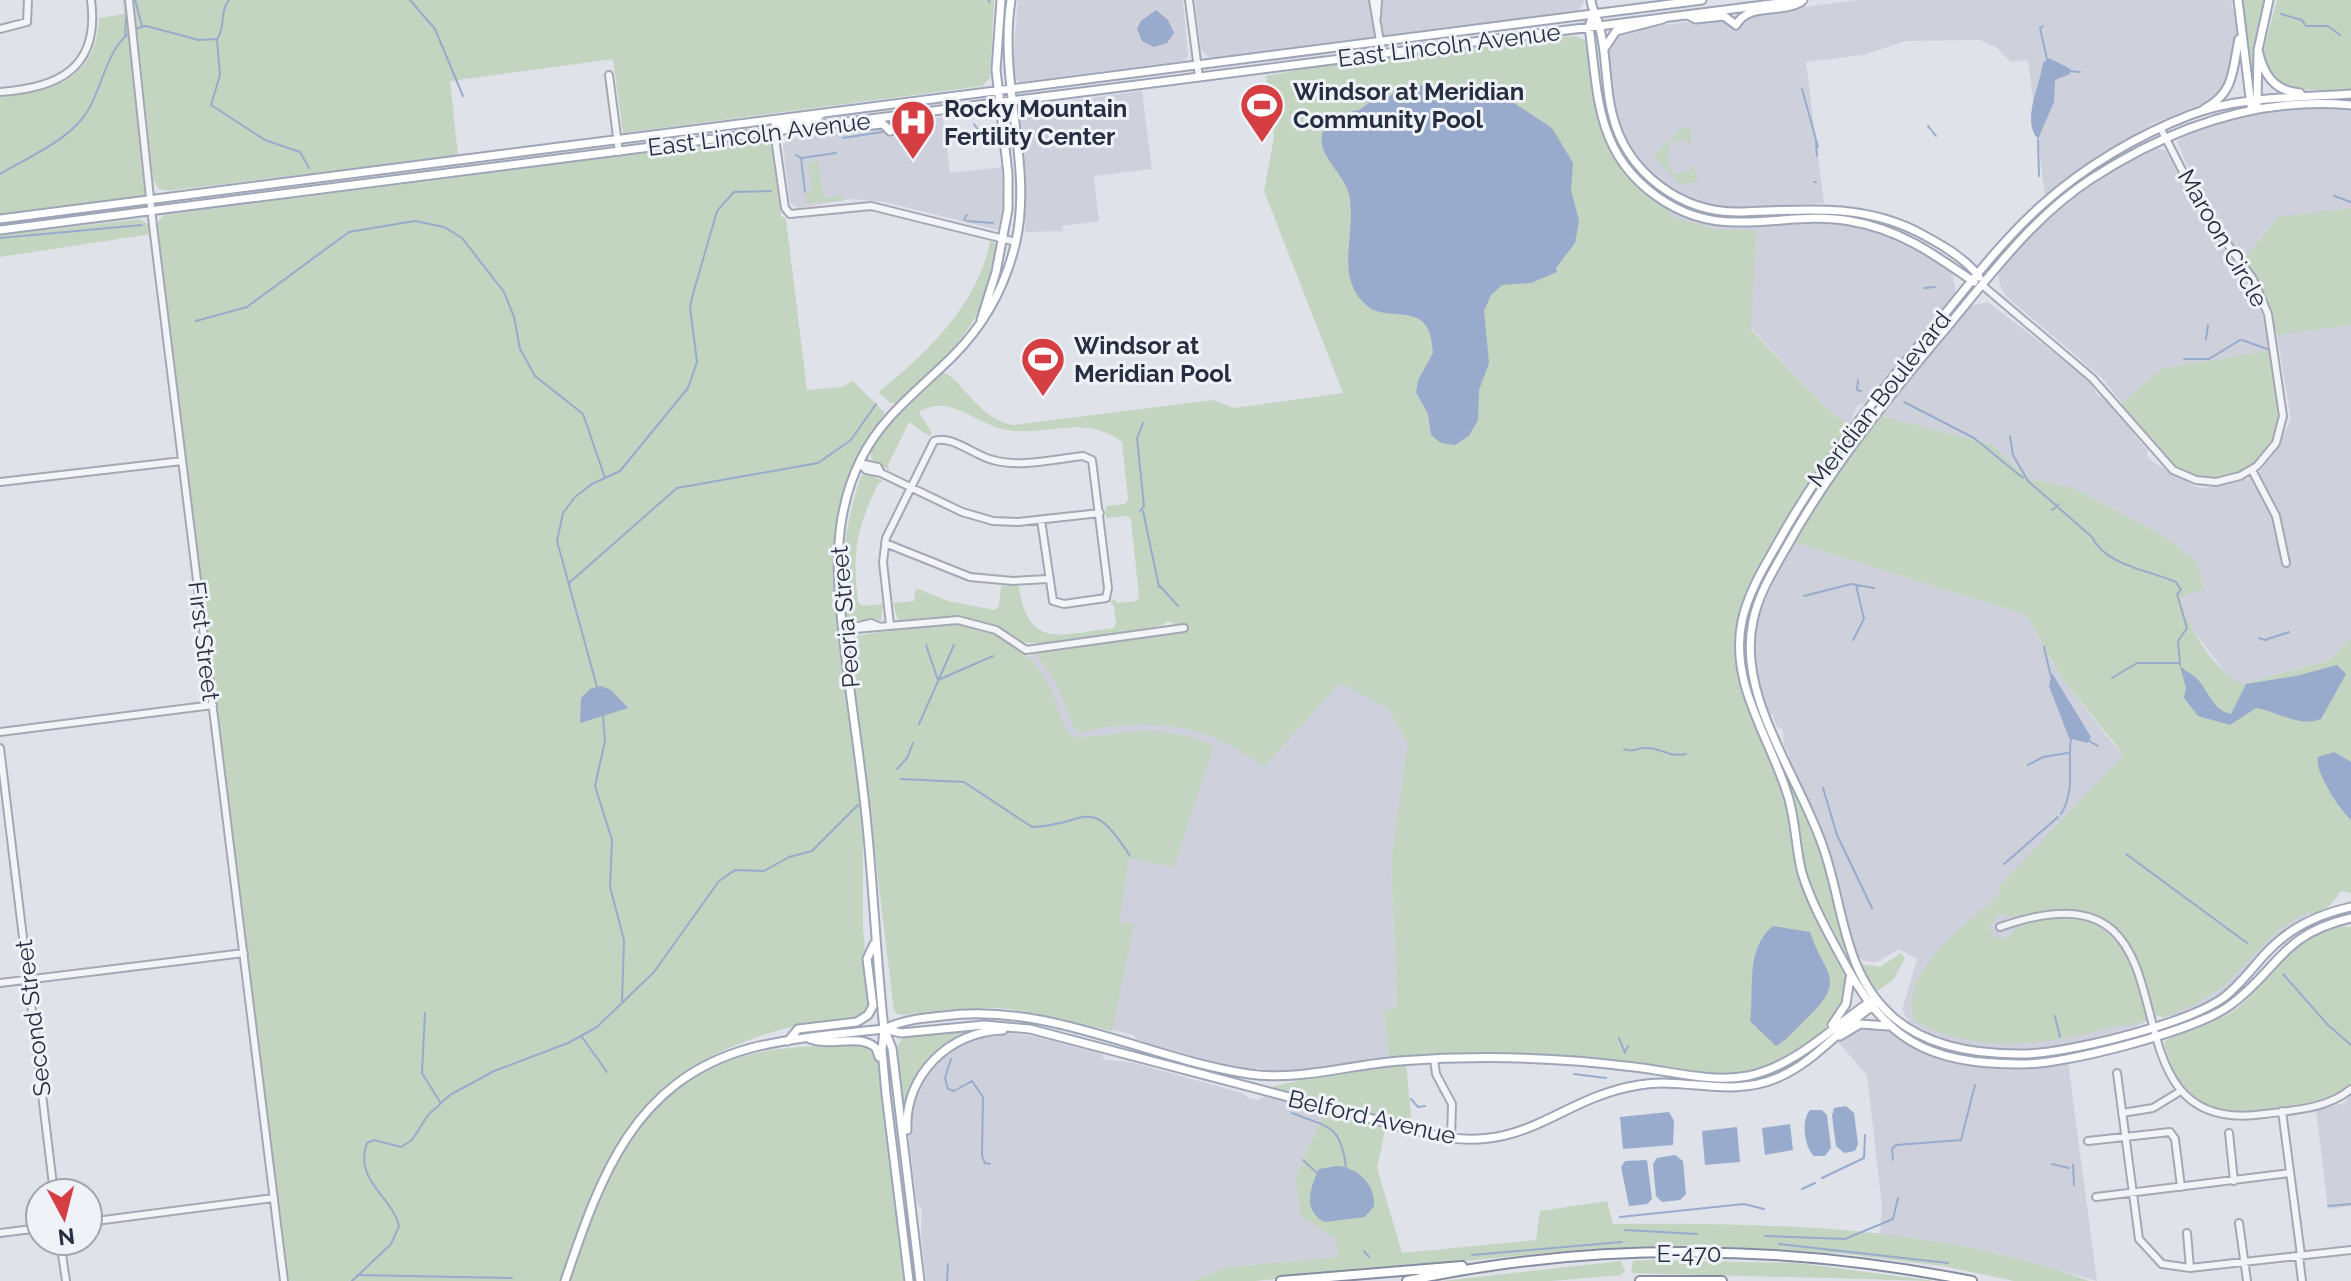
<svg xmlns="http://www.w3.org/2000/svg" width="2351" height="1281" viewBox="0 0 2351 1281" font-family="Raleway,sans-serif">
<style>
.built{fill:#ced1dc}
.green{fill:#c3d4c0}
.water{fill:#99abcc}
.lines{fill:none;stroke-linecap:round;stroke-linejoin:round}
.stream{stroke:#99abcc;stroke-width:2}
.minor-casing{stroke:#a5a8b4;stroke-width:10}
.major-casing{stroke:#9ea5b6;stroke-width:11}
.highway-casing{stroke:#868da1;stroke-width:12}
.minor{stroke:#f3f4f8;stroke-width:6}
.major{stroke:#fff;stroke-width:7}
.highway{stroke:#fff;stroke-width:8}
.labels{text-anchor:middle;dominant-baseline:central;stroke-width:6;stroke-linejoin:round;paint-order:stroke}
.street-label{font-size:24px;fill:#272e42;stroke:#eff2f7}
.poi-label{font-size:24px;font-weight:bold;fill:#272e42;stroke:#eff2f7;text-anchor:start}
</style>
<rect width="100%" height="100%" fill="#e0e2ea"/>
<path class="built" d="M1018,0H1183L1188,56L1184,61L1019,82L1014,77L1013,62Z
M1195,0H1584V2L1578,11L1210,58L1201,50Z
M1858,0H2231L2237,27L2226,87L2210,101L2151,124L2045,198L2028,60L2011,62L1997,48L1980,40L1906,41L1863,55L1806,62L1824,203L1739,209L1711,207L1672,191L1640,163L1625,141L1616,116L1607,55V49L1625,30Z
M1142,91L1152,169L1094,176L1099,221L1062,226L1063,231L1025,232V175L1018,112L1024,107Z
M2316,107L2351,108V638L2330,660L2243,684L2230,679L2184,618L2180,597L2204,588L2197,561L2162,535L2074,488L2029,479L1991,444L1878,415L1969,306L1988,302L2089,380L2098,396L2104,397L2148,451L2147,456L2153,462L2196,487L2205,488L2251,478L2260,472L2277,449L2291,419L2273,313L2255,275L2207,210L2177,142L2189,130L2249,114Z
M943,117L950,173L1002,167L1003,203L998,230L885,202L851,199L798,208L790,203L783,145L789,139Z
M2158,148L2166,151L2202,218L2253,289L2268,330L2279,420L2269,447L2252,465L2230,475L2201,477L2177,468L2163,455L2102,378L2006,296L2000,285L1998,275L2002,266L2050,215L2099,177Z
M1670,208L1695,219L1829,221L1880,231L1919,248L1952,270L1956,293L1884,383L1865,403L1857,406L1849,426L1820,402L1675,245Z
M1793,542L2026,615L2064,681L2109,739L2145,777L2311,916L2294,926L2217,998L2173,1016H2158L2135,1027L2047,1050L2011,1051L1964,1046L1931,1037L1913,1028L1902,1010L1917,959L1899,949L1877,962L1864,961L1856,955L1825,843L1788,758L1790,756L1784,746L1783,730L1776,726L1773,714L1770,716L1755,674L1753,649L1757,617Z
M937,624H959L994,634L1028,657L1039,650L1234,626L1388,708L1409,743L1391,860L1397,1009L1384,1010L1389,1059L1293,1072L1273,1073L1258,1068L1253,1071L1138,1042L1134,1035L1025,1010L978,1007L896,1014L854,681L857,671L853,636Z
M1863,1026L1885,1028L1934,1056L2005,1070L2068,1062L2097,1281L1997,1253L1880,1235L1882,1207L1867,1075L1837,1041Z
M998,1032L1033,1036L1102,1054L1104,1060L1130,1062L1242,1093L1250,1099L1259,1100L1266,1096L1325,1110L1296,1177L1337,1242L1339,1257L1228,1267L1193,1281H926L921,1235L922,1210L917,1204L909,1140L911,1104L926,1073L944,1053L970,1038Z
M2351,1094V1206L2328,1209L2316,1110L2344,1103Z"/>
<path class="green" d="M123,0H127L147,195L0,214V97C53,91 96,81 99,18L124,14Z
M134,0H994L990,78L983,86L623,133L613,59L450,81L458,156L167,191L159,189L153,179Z
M2242,0H2266L2253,48V91Z
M2277,0H2351V91L2292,89L2269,74L2263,52Z
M1574,36L1588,41C1598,110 1607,170 1670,208L1671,215L1676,218L1717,230H1756L1751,329L1820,402L1849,426L1799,499L1752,583L1737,646L1744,695L1786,798L1795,855L1848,983C1839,1031 1790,1064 1744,1073C1705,1081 1661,1065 1622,1062C1545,1058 1466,1060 1389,1059L1384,1010L1397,1008L1391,860L1408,743L1388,708L1340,683L1265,766C1252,761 1241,750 1228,744C1181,720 1131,721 1081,732L1074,728L1056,683L1035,652L1178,632V625L1168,621C1157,633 1041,647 1023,642C1003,635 992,622 966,618C943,614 921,619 898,620L893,603L914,601L916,588L948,601L995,610L999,606L1001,586H1019C1027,651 1063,634 1113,628L1116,624L1114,606L1110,602L1113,599L1118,603L1136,601L1139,597L1131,520L1127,516L1106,518V506L1125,504L1128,500L1122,442C1083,413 1049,437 1007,430C976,425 951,393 919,412L932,433L929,436L909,422L888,465L889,470L872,460L870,451L900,412L942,373C958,373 978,420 1013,425L1213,400L1234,408L1343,393L1264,191L1274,137L1266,76L1330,64Z
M1690,128L1692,145H1688L1686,140L1669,142L1670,154L1666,155L1673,174L1690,172V167L1695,166L1697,182L1681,185L1653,156L1681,129Z
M751,139L767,141L772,147L781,216L786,219L807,390L842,387L853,381L885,413L856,459L846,484L832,552L863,832V927L870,1008C848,1029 811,1021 783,1029C637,1070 605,1149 561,1281H287L157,223L164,215Z
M818,161L824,198L842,195L843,201L807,203L806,193L812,192L808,162Z
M2351,208V325L2277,335L2266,296L2244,259L2278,217Z
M140,219L149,225L152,234L0,257V235Z
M990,241L998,245C983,329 956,348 896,403H890L878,392C926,355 979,303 990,241Z
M2271,351C2274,372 2281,397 2279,418C2273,466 2218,494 2177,467C2154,453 2137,424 2120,404L2164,368Z
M1878,415L1991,444L2029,479L2074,488L2162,535L2197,561L2204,589L2180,597C2185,624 2217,675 2243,684L2330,660L2351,638V893L2341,891L2325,911L2311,916L2308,912C2275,927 2258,952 2233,977C2214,996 2188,1008 2163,1018L2156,1014L2135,952L2103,921L2060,908L2014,917L1998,914L1989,927L1992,934L2000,939L2011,936L2016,926C2031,923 2050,916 2065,917C2120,918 2136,973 2147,1015L2145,1021C2134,1026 2121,1025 2109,1028C2043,1045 1977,1055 1914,1021C1898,970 1968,924 2001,893L1997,888L2124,755L2064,681L2026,615L1793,542L1834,477Z
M867,474L883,481L878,484C856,530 852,552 858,602L862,606L883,604L881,620L851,622C827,601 851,504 861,476Z
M942,624C987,623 1031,647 1050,688C1058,704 1061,729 1076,738L1149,730L1183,735L1214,745L1174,867L1129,858L1119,922L1134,924L1112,1031L1001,1007L900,1015L894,1011L854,681L857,671L853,636Z
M1775,750L1820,845L1846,954L1809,884Z
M2351,927V1083C2333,1100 2311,1102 2288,1106C2220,1117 2184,1118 2164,1043C2173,1032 2214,1023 2232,1012C2268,986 2298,920 2351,927Z
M1901,953L1905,958L1893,980L1876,992L1861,964L1880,967Z
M980,1028L941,1050L903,1107C900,1088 887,1047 906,1036Z
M860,1043L868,1044L877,1054L904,1281H569C605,1177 635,1082 756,1053C790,1045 825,1047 860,1043Z
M1406,1063L1412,1127L1271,1090V1087L1332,1073Z
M1325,1110L1386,1126L1377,1168L1402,1253L1536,1240L1540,1211L1607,1201L1613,1224C1771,1223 1938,1225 2089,1281H2014L1943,1266L1847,1254L1693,1245L1578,1250L1255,1281H1193L1228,1267L1339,1257L1335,1238L1300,1216L1296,1177Z
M1650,1260L1797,1263L1935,1281L1631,1273L1633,1261Z
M1621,1261L1625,1271L1621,1275L1551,1281H1442Z"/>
<path class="water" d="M1156,10L1168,20L1174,33L1167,43L1154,47L1142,41L1137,29L1141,21Z
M2049,58L2071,69L2070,74L2055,80L2054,102L2038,139C2021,120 2040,86 2043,63Z
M1429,84L1469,88L1495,100L1511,101L1552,128L1573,163L1571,190L1579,221L1575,243L1556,268L1557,272L1531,283L1502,285L1491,295L1484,311L1489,363L1479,390L1478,420L1469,436L1455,445L1441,443L1431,435L1428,414L1416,392L1418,380L1433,353C1431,303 1401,320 1373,310C1330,282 1358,234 1349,194C1343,168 1298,144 1338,114L1359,110L1370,102L1383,103L1398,88Z
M2337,665L2346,674L2321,719C2299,728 2277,711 2256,708L2230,725L2198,716L2184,698L2186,688L2180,666C2183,670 2194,674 2199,681C2209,693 2213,710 2231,714L2246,684L2296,676Z
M2052,673L2091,737L2087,743L2069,738L2049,686Z
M601,686L611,690L628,708L580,723L581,698L590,689Z
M2334,752L2351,762V820C2340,810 2314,771 2318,757Z
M1773,926L1810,932C1823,973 1848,979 1809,1016C1798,1026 1789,1039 1776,1046L1750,1021C1755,990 1744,950 1773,926Z
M1846,1106L1854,1113L1858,1144L1855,1151L1844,1153L1836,1146L1832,1116L1834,1108Z
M1810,1110H1822L1827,1115L1831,1148L1825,1156H1814C1804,1147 1801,1120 1810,1110Z
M1669,1112L1674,1121L1673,1145L1623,1149L1620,1117Z
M1790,1124L1793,1150L1765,1155L1762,1128Z
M1737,1127L1740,1162L1705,1165L1702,1131Z
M1675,1155L1683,1161L1686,1194L1680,1200L1662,1202L1656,1196L1653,1164L1657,1158Z
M1647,1160L1652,1199L1647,1204L1629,1206L1621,1167L1625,1161Z
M1337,1166C1357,1167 1376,1185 1374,1206L1365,1217L1325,1222C1302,1211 1310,1188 1319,1169Z"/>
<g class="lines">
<path class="stream" d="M135,0L142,26
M410,0L435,29L463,96
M989,2V0
M2281,14L2302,20L2306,26H2328L2340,35
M2043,26L2040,28L2047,59
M125,37L126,18
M217,40L220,75L211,105L265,140L300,152L309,168
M2069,71L2080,72
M1802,89L1818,147
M974,124L979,131
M1928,126L1936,136
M843,138L882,132
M2038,140L2039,176
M1816,142L1817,156
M796,155L801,158L836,153
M801,158L805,192
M0,174C27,158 62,143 82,119C105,91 105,34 146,26L199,40L217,39C226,28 219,12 229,0
M1814,182H1816
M2334,196L2351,202
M965,217L967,215
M964,220L965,219
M967,221L993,223
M0,238L142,225
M1924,288L1935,287
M196,321L247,307L349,232L415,221L444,227L462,238L504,292L514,317L520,349L535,376L583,414L605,478
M2206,339L2208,325
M2242,340L2270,350
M2184,359H2209L2240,340
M1858,380L1857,390L1861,391
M1904,402L1974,438L2023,478
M2010,436L2013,455L2028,481L2092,537C2105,565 2148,570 2176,582L2181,590L2177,594L2187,628L2178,641L2180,665
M2052,510L2059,504
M1140,511L1144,506L1137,438L1143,423
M1143,511L1159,587
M569,583L677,488L818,463L851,440L876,404
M1160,586L1178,606
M1804,596L1851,584L1874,588
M2259,638L2265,640L2289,632
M1853,640L1864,619L1856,585
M926,645L938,680L993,656
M2044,647L2051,677
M2112,678L2137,663H2178
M597,687L557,541L563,513L575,497L592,484L620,471L688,388L697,362L690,307L693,294L717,211L734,192L771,191
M603,717L605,741L595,786L612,840L610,887L624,940L622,1003
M919,724L954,645
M2089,741L2098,746
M1624,749C1634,753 1635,748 1645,748C1660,747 1669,758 1686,754
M2028,765L2043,757L2068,753
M897,769L907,758L913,743
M901,779L964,782L1032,827C1089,825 1089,792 1130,856
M1823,788L1837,835L1872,908
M2061,814C2076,789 2067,766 2071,738
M2126,854L2247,943
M2004,864L2058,817
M2283,974L2328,1025L2351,1045
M425,1013L422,1073L440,1102
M2055,1016L2060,1037
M582,1037L607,1072
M1619,1038L1625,1053
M1625,1052L1628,1046
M951,1059L945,1078L948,1089L954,1091L972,1081L983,1097L982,1156L985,1163L990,1164
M1574,1074L1606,1078
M1440,1091L1446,1098
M1411,1099L1418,1107L1425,1106
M1292,1113C1329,1128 1341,1124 1346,1168
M1303,1160L1317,1173
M1893,1160L1892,1149L1896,1145L1961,1140L1975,1085
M2052,1164L2069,1168
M2073,1165L2074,1185
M1822,1178L1864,1158L1865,1135
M1802,1189L1815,1183
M2328,1206L2351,1204
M1620,1217L1744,1204L1764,1209
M1625,1230L1697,1234
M1765,1236L1845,1239L1893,1219L1898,1198
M1779,1244L1948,1263
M1364,1251L1369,1257
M1472,1255L1622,1242
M357,1275L512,1278
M352,1281L391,1244L399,1226C392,1196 353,1180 367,1143L374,1140L401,1147L412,1140L428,1115L450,1095L494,1071L568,1043L597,1027L654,972L719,881L735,870L764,871L789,857L812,851L858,805
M947,1281L948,1264"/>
<g class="minor-casing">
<path id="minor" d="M129,0L153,226L284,1281
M1189,0L1199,77
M1373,0L1382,53
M1377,16L1378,0
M0,29L27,22L28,0
M609,75L619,152
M0,92C60,88 100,67 91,0
M774,131L785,208L790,214L871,206L1016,242
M1982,285L2092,378L2173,470L2196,480L2216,482L2240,476L2257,466L2276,443L2283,416L2268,314L2253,279L2203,211L2161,129
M859,463L866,470L881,473L962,512L993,521L1018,522L1100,513
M859,463L878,467L881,473
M2252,470L2276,516L2286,563
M0,482L182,461
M885,543L970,577L1013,581L1048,579
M890,625L883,562L886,538L934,441C951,434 975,456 993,460C1021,468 1054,459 1083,456L1092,460L1108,588L1106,598L1064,604L1053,601L1041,520
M843,630L958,620L996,630L1026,650L1184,628
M843,630L871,623L878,626
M0,732L213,705
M0,748L54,1193
M2000,927C2221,849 2082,1141 2264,1114C2294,1110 2327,1109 2351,1089
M0,983L244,953
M1434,1059L1436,1074L1452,1104L1451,1138
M2117,1073L2139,1239L2162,1264L2190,1268L2351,1250
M2282,1111L2301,1255
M2122,1113L2153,1108L2179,1092
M2229,1133L2234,1181
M2088,1141L2170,1132L2175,1139L2181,1187
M2096,1197L2290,1173
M88,1222L274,1198
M2239,1223L2247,1281
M0,1233L40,1228
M2187,1233L2190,1268
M60,1241L66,1281
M2299,1256L2302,1281"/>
</g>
<g class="major-casing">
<path id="major" d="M1591,0C1592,11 1598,18 1600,29C1607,56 1605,86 1612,113C1626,173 1682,214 1742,212C1804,210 1858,203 1916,231C1937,242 1966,258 1979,277
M2238,0L2251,106
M1593,14L1589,27C1594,61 1595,97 1606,129C1624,183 1678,222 1735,222C1774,223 1811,214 1850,221C1899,229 1934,254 1974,282
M1690,16L1696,19L1724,16L1736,25C1749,2 1780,14 1801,2
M1604,49L1616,31L1663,19
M2258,50C2263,73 2273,91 2300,93
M2351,94C2298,98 2240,96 2190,115C2138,135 2084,167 2043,204C2002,240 1969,285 1935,326C1876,397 1820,466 1776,546C1762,570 1748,594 1742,621C1729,683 1769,736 1787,793C1796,819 1795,847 1802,873C1811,902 1826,929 1840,955C1884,1039 1925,1064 2021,1064C2064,1065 2194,1031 2229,1006C2280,969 2279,935 2351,918
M2257,104L2258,50L2269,0
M2351,105C2257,96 2168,129 2091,179C2033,217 1992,273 1948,326C1889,396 1831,467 1786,548C1773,571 1758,595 1753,621C1736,696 1800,778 1823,847C1844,906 1842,972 1893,1017C1927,1047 1975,1054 2019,1054C2064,1055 2186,1024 2223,998C2240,985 2252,968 2266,953C2289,928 2319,914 2351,907
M2204,109C2236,92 2232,69 2239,39
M856,121L862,126L883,124L890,131L896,122L914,115
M774,131L775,125L815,119L822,114
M0,219L1702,0
M0,230L1803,0
M981,320L996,272L1008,209V174L996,70L1001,0
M1832,1025L1846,1004L1850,978
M884,1029L901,1033L984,1025L1030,1029L1429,1134C1526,1157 1557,1098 1639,1085C1686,1077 1730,1098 1777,1078C1815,1062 1840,1028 1874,1005
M885,1031L892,1048L920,1281
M1840,1036L1860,1024L1888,1026
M810,1039C831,1047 859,1033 876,1048L879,1057
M788,1041L798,1029L857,1022L868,1015L873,1006L867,959L874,944
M907,1130C904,1075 950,1031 1003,1030
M565,1281C600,1178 633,1080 751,1048C794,1037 840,1034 884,1029C903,1020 922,1018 943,1016C1050,1002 1145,1058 1249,1074C1299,1081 1349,1065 1399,1061C1477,1055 1557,1057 1634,1067C1671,1071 1711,1083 1748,1076C1796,1066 1832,1027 1871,1001
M909,1281L886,1094L882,1050L884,1029C877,965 874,900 868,836C863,779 854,723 847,667C839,595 827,527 861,459C882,416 920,389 953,356C985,324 1006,285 1016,241C1033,164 998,83 1011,0"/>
</g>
<g class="highway-casing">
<path id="highway" d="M1281,1281L1462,1266
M1407,1281C1592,1241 1787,1244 1972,1281
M1640,1281H1722"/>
</g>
<use href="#minor" class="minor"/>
<use href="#major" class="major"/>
<use href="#highway" class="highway"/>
</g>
<defs>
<g id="stadium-pin" transform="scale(2.3)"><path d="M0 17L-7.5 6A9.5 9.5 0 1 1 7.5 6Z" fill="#d53e42" stroke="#eff2f7"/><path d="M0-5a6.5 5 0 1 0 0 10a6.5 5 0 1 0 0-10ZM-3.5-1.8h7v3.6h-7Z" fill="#fff"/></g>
<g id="hospital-pin" transform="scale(2.3)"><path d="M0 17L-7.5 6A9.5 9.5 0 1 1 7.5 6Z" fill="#d53e42" stroke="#eff2f7"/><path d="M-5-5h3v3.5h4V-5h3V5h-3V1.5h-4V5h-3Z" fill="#fff"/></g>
</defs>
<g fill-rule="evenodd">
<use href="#stadium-pin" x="1262" y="105"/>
<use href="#hospital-pin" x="913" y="122"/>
<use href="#stadium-pin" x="1043" y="359"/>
</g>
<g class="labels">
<g class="street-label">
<text transform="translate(1449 45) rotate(-7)">East Lincoln Avenue</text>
<text transform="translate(759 134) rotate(-7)">East Lincoln Avenue</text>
<text transform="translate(2223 238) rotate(60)">Maroon Circle</text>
<text transform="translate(1879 399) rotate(-52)">Meridian Boulevard</text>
<text transform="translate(845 617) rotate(-95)">Peoria Street</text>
<text transform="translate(204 641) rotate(83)">First Street</text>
<text transform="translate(33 1018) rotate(-97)">Second Street</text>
<text transform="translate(1372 1117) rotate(13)">Belford Avenue</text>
<text x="1689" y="1253">E-470</text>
</g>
<g class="poi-label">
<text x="1293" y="91">Windsor at Meridian<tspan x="1293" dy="28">Community Pool</tspan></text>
<text x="944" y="108">Rocky Mountain<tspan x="944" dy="28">Fertility Center</tspan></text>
<text x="1074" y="345">Windsor at<tspan x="1074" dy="28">Meridian Pool</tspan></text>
</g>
</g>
<g transform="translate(64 1217) rotate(173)"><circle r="38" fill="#eff2f7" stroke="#9fa4af" stroke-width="2"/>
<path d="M0-6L14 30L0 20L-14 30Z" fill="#d53e42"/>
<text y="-12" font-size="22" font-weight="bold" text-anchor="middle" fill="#272e42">N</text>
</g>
</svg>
